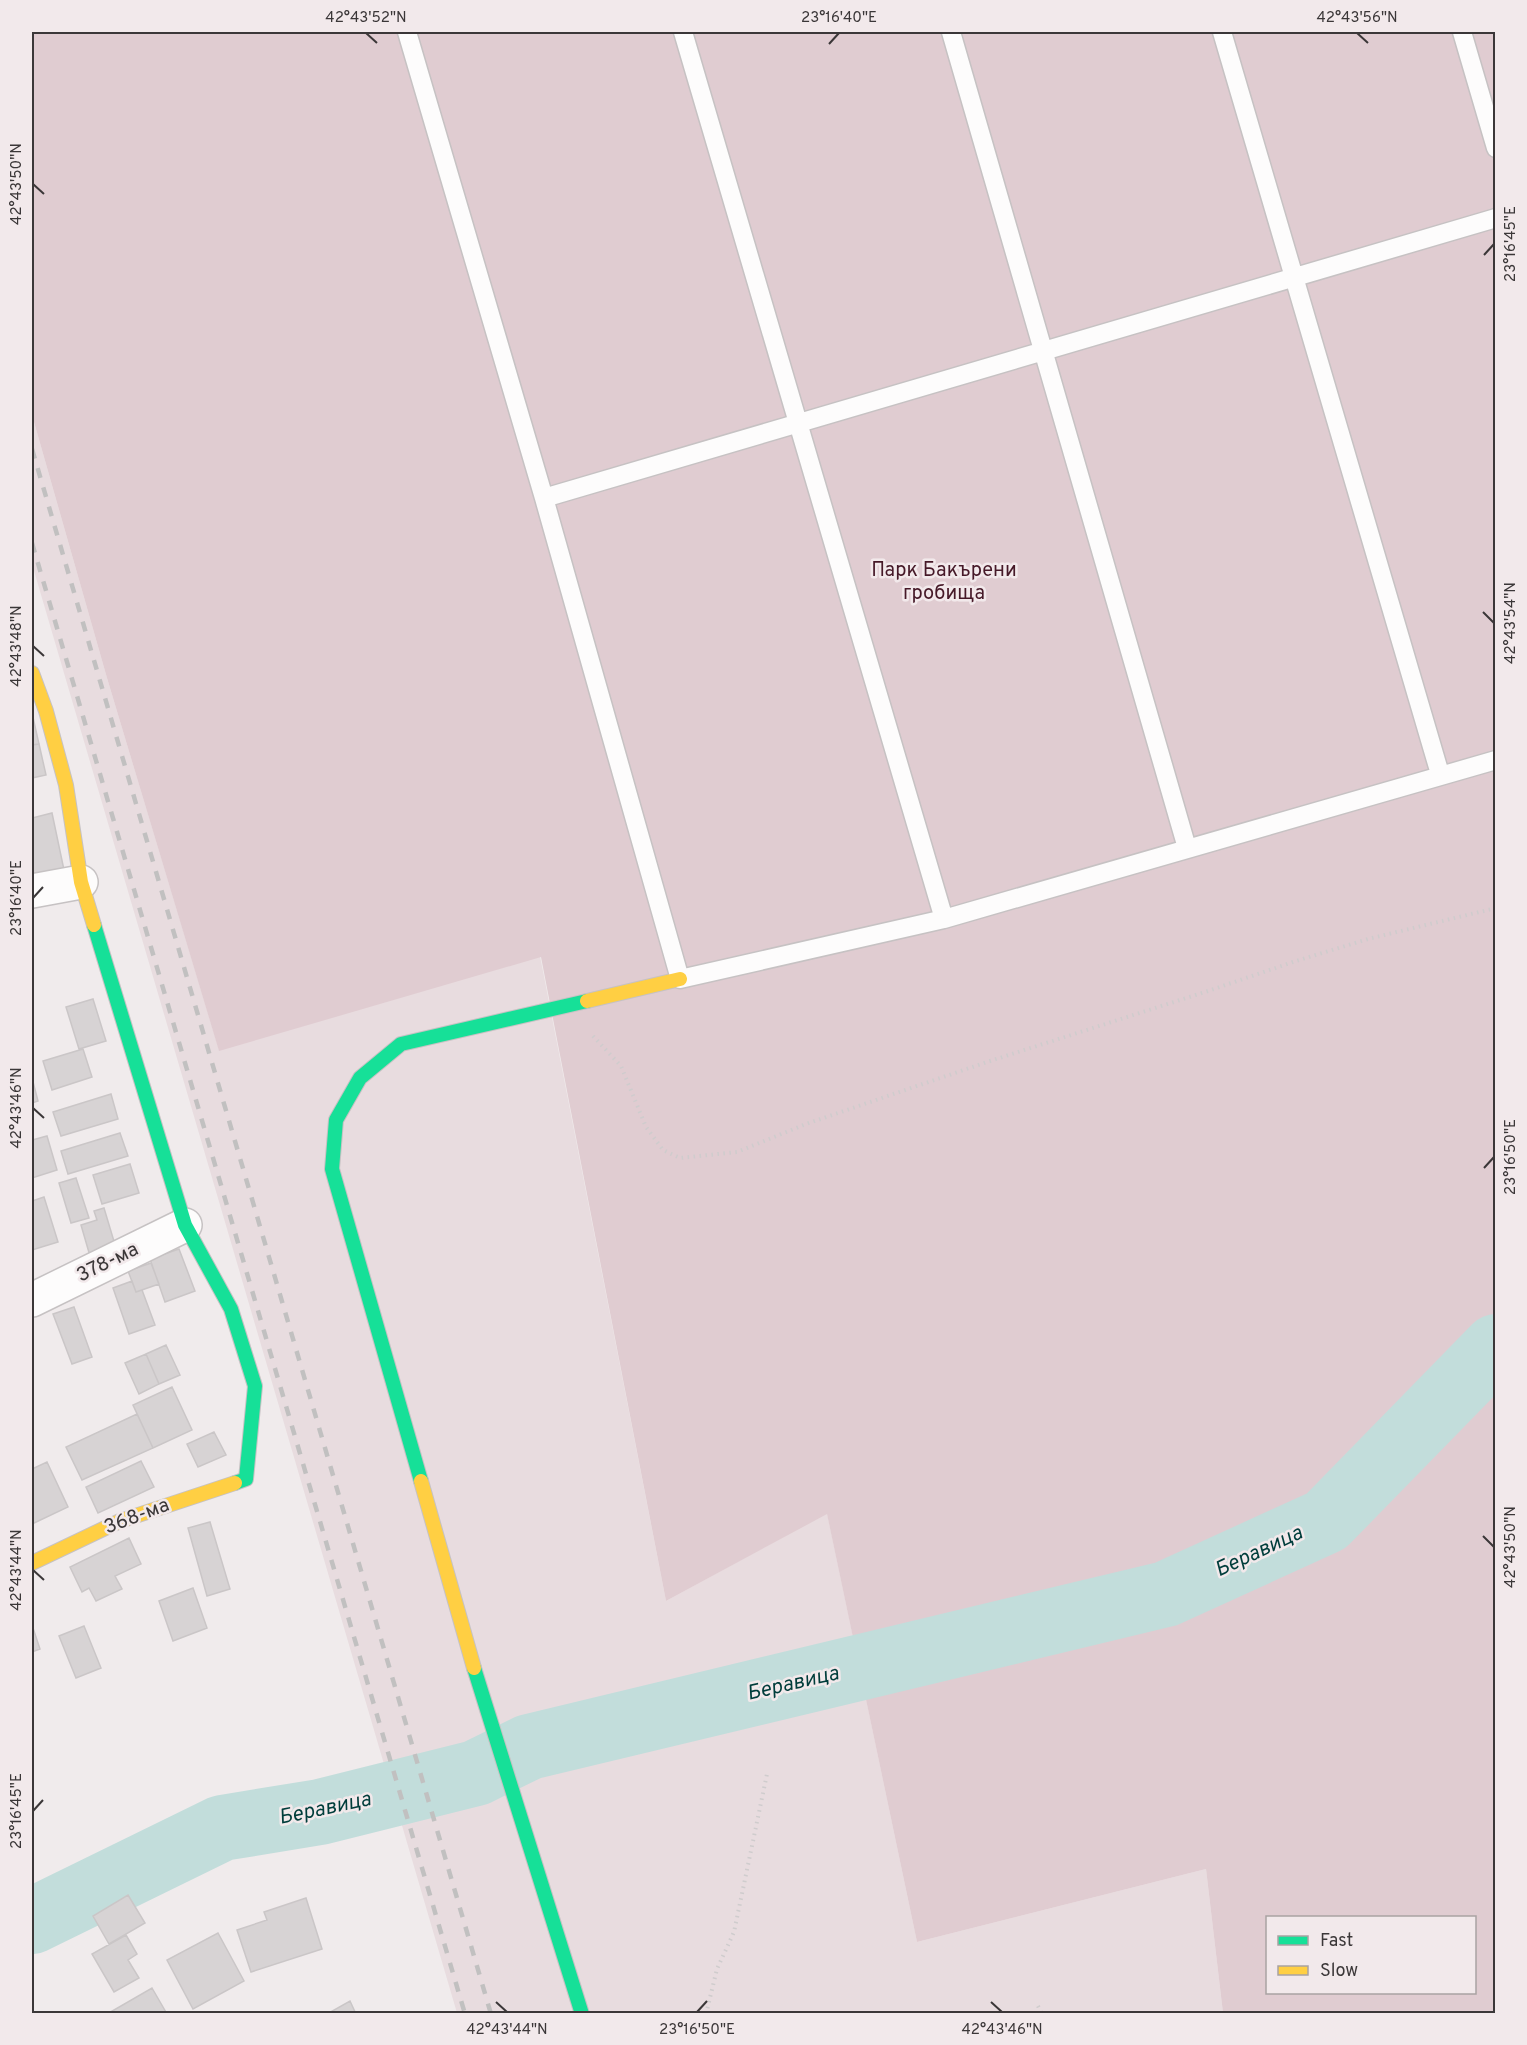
<svg xmlns="http://www.w3.org/2000/svg" width="1527" height="2045" viewBox="0 0 1527 2045" font-family="Overpass,sans-serif">
<style>
.built{fill:#e8dcdf}
.park{fill:#e0ccd1;fill-rule:evenodd}
.lines{fill:none;stroke-linecap:round;stroke-linejoin:round}
.river{stroke:#c2dddb;stroke-width:66}
.building{fill:#d7d3d4;stroke:#cac6c7;stroke-width:1.5}
.lane-casing{stroke:#c6c2c3;stroke-width:21}
.street-casing{stroke:#c6c2c3;stroke-width:36}
.fast-casing{stroke:#c6c2c3;stroke-width:16}
.slow-casing{stroke:#c6c2c3;stroke-width:16}
.path{stroke:#cfcccd;stroke-width:4;stroke-dasharray:1.5 4.5;stroke-linecap:butt}
.lane{stroke:#fdfcfc;stroke-width:18}
.street{stroke:#fdfcfc;stroke-width:33}
.fast{stroke:#16e098;stroke-width:14}
.slow{stroke:#ffcf43;stroke-width:14}
.rail{stroke:#c1c0c0;stroke-width:4.5;stroke-dasharray:10 10;stroke-linecap:butt}
.ticks{fill:none;stroke:#3b3738;stroke-width:2}
.labels{text-anchor:middle;dominant-baseline:central;stroke-width:5;stroke-linejoin:round;paint-order:stroke}
.park-label{font-size:20px;fill:#461928;stroke:#f2e9eb}
.street-label{font-size:20px;fill:#3b3738;stroke:#f2e9eb}
.water-label{font-size:21px;font-style:italic;fill:#003d3b;stroke:#f2e9eb}
.neatline{fill:none;stroke:#3b3738;stroke-width:2}
.ticks-label{font-size:15px;text-anchor:middle;fill:#3b3738}
</style>
<rect width="100%" height="100%" fill="#f0ebec"/>
<path class="built" d="M32,415L107,678L219,1050L540,956L666,1601L827,1513L917,1942L1206,1869L1223,2013H457L32,564Z"/>
<path class="park" d="M32,32H1495V2013H1223L1206,1869L917,1942L827,1514L666,1601L541,957L219,1051L107,678L32,415ZM1268,1918H1474V1992H1268Z"/>
<g class="lines">
<path class="river" d="M32,1921L222,1828L320,1812L476,1773L529,1747L1166,1594L1326,1521L1496,1347"/>
</g>
<path class="building" d="M32,713L39,744L32,745Z
M39,744L46,775L32,778V745Z
M52,813L64,870L34,876L32,866V818Z
M93,999L106,1041L79,1049L66,1007Z
M83,1049L92,1077L52,1090L43,1061Z
M32,1078L38,1101L32,1103Z
M111,1094L118,1119L61,1136L53,1112Z
M120,1133L128,1156L68,1174L61,1151Z
M47,1136L57,1170L32,1178V1140Z
M130,1164L139,1193L102,1204L93,1175Z
M76,1178L89,1218L71,1223L59,1183Z
M44,1197L58,1242L32,1250V1201Z
M104,1208L116,1248L90,1256L81,1225L97,1220L94,1211Z
M179,1249L195,1291L165,1302L150,1259Z
M151,1263L159,1284L136,1292L128,1271Z
M132,1281L136,1292L142,1290L155,1325L129,1334L113,1288Z
M74,1307L92,1357L72,1364L53,1314Z
M166,1345L180,1375L159,1384L146,1354Z
M146,1354L159,1384L139,1394L125,1363Z
M172,1387L192,1430L153,1448L133,1405Z
M137,1414L153,1448L82,1480L66,1447Z
M214,1432L226,1455L198,1467L187,1444Z
M141,1461L154,1487L98,1513L86,1487Z
M47,1462L68,1507L32,1524V1469Z
M210,1522L230,1589L207,1596L188,1528Z
M129,1538L141,1564L115,1576L122,1589L96,1601L89,1588L82,1592L70,1567Z
M193,1588L207,1628L173,1641L159,1601Z
M32,1625L40,1649L32,1652Z
M84,1626L101,1668L76,1678L59,1636Z
M128,1895L145,1923L109,1944L93,1916Z
M306,1898L322,1949L251,1972L237,1930L267,1920L264,1912Z
M218,1933L244,1981L193,2009L167,1960Z
M126,1935L137,1954L128,1960L139,1978L114,1992L92,1954Z
M152,1988L167,2014H107Z
M350,2001L356,2014H327Z"/>
<g class="lines">
<g class="lane-casing">
<path id="lane" d="M407,32L544,498L680,979L944,919L1496,760
M683,32L944,919
M951,32L1187,848
M1222,32L1440,774
M1462,32L1496,148
M544,498L1496,218"/>
</g>
<g class="street-casing">
<path id="street" d="M32,891L81,882
M32,1300L185,1225"/>
</g>
<g class="fast-casing">
<path id="fast" d="M94,925L185,1225L231,1309L255,1386L246,1479L235,1483
M421,1481L332,1169L336,1120L360,1078L401,1044L587,1001
M474,1668L582,2014"/>
</g>
<g class="slow-casing">
<path id="slow" d="M32,673L46,711L66,785L81,882L94,925
M587,1001L680,979
M421,1481L474,1668
M32,1563L120,1521L235,1483"/>
</g>
<path class="path" d="M593,1036L621,1066L646,1127L663,1150L680,1158L737,1152L806,1124L987,1062L1205,992L1296,961L1368,939L1496,908
M1038,2006L1042,2014
M706,2014L717,1969L734,1932L767,1774"/>
<use href="#lane" class="lane"/>
<use href="#street" class="street"/>
<use href="#fast" class="fast"/>
<use href="#slow" class="slow"/>
<path class="rail" d="M32,449L491,2014
M32,543L465,2014"/>
</g>
<path class="ticks" d="M366,33L377,43M1357,33L1368,43M829,44L839,33M33,184L44,194M1484,255L1494,244M1483,612L1494,623M33,646L44,656M33,898L43,887M33,1108L44,1118M1484,1168L1494,1157M1483,1536L1494,1547M33,1570L44,1580M33,1811L43,1800M496,2002L507,2012M991,2002L1002,2012M697,2012L707,2001"/>
<g class="labels">
<g class="park-label">
<text x="944" y="571">Парк Бакърени<tspan x="944" dy="23">гробища</tspan></text>
</g>
<g class="street-label">
<text transform="translate(108 1263) rotate(-26)">378-ма</text>
<text transform="translate(137 1517) rotate(-21)">368-ма</text>
</g>
<g class="water-label">
<text transform="translate(1259 1552) rotate(-25)">Беравица</text>
<text transform="translate(793 1684) rotate(-13)">Беравица</text>
<text transform="translate(325 1809) rotate(-12)">Беравица</text>
</g>
</g>
<rect width="1527" height="2045" fill="none" stroke="#f2e9eb" stroke-width="66"/>
<rect x="1266" y="1916" width="210" height="78" fill="#f2e9eb" stroke="#a9a2a3" stroke-width="1.5"/>
<rect x="1278" y="1936" width="30" height="9" fill="#16e098" stroke="#a9a2a3" stroke-width="1.5"/>
<text x="1320" y="1946" font-size="18" fill="#3b3738">Fast</text>
<rect x="1278" y="1966" width="30" height="9" fill="#ffcf43" stroke="#a9a2a3" stroke-width="1.5"/>
<text x="1320" y="1976" font-size="18" fill="#3b3738">Slow</text>
<rect x="33" y="33" width="1461" height="1979" class="neatline"/>
<g class="ticks-label">
<text x="366" y="22">42°43'52"N</text>
<text x="839" y="22">23°16'40"E</text>
<text x="1357" y="22">42°43'56"N</text>
<text transform="translate(16 184) rotate(-90)" y="5">42°43'50"N</text>
<text transform="translate(1510 244) rotate(-90)" y="5">23°16'45"E</text>
<text transform="translate(1510 623) rotate(-90)" y="5">42°43'54"N</text>
<text transform="translate(16 646) rotate(-90)" y="5">42°43'48"N</text>
<text transform="translate(16 898) rotate(-90)" y="5">23°16'40"E</text>
<text transform="translate(16 1108) rotate(-90)" y="5">42°43'46"N</text>
<text transform="translate(1510 1157) rotate(-90)" y="5">23°16'50"E</text>
<text transform="translate(1510 1547) rotate(-90)" y="5">42°43'50"N</text>
<text transform="translate(16 1570) rotate(-90)" y="5">42°43'44"N</text>
<text transform="translate(16 1811) rotate(-90)" y="5">23°16'45"E</text>
<text x="507" y="2034">42°43'44"N</text>
<text x="697" y="2034">23°16'50"E</text>
<text x="1002" y="2034">42°43'46"N</text>
</g>
</svg>
